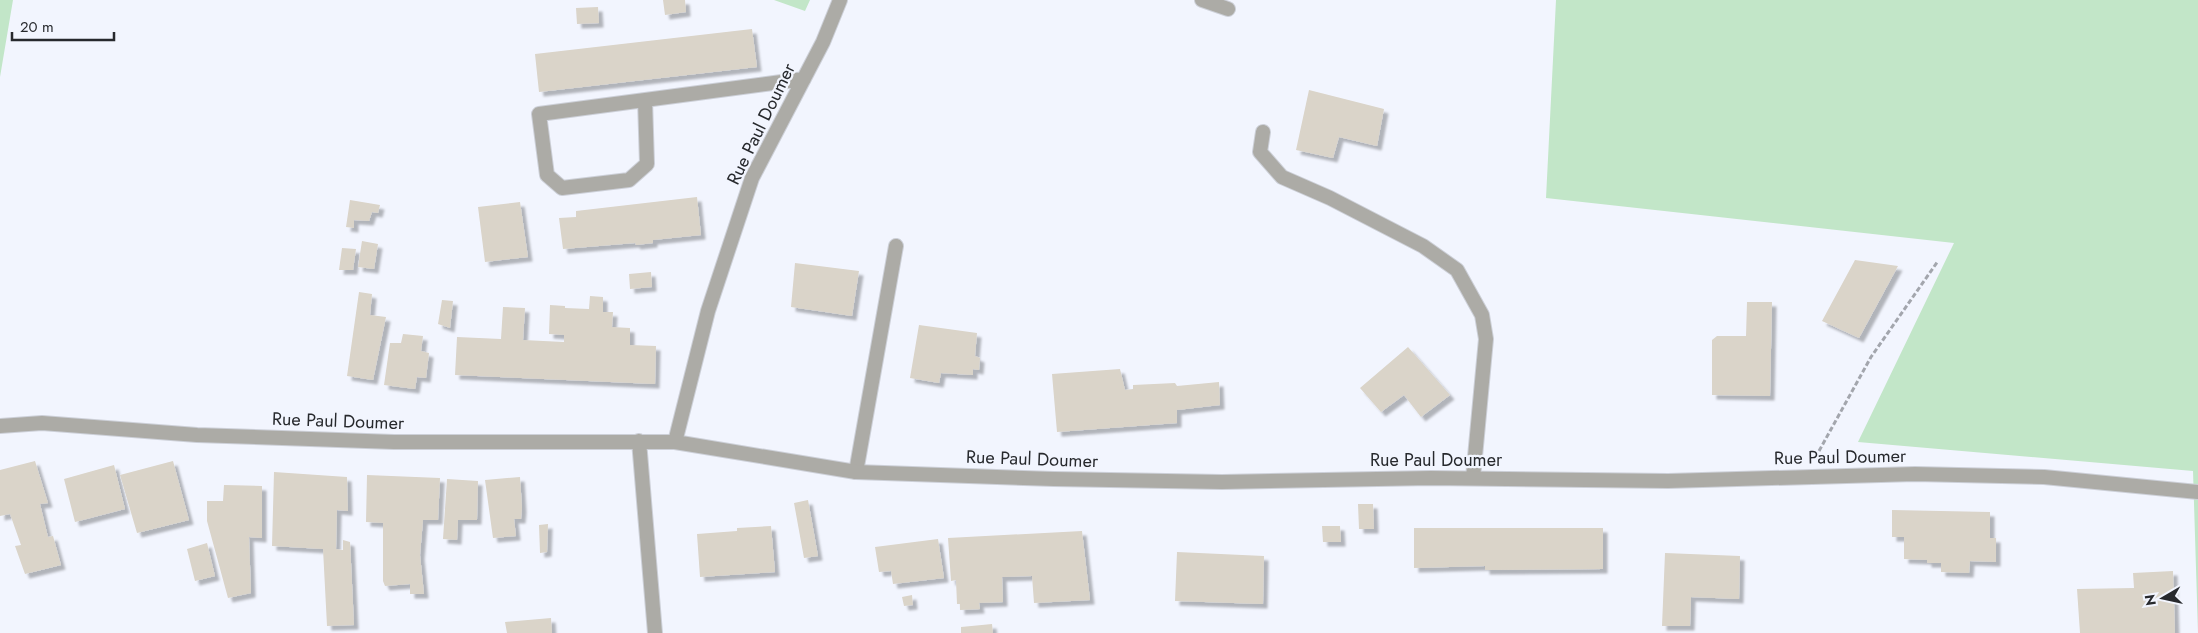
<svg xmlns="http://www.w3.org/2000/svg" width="2198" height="633" viewBox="0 0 2198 633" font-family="Jost,sans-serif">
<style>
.green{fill:#c2e6c8}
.building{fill:#dad4c9;filter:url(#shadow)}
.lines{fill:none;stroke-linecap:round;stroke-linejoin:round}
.service-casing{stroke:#cdd0d8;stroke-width:16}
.minor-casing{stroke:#cdd0d8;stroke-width:16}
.path{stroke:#a3a6ad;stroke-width:3;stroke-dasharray:5 2.5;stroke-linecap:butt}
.service{stroke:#acaba6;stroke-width:14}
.minor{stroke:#acaba6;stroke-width:14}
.labels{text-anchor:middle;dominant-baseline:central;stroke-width:4.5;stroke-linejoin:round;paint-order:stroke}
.street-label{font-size:18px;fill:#27292d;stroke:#f2f5fe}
</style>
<defs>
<filter id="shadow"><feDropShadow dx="4.5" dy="4.5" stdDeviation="1" flood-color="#0004"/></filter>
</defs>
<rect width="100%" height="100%" fill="#f2f5fe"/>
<path class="green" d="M0,0H13L0,77Z
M774,0H810L805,11Z
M1556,0H2198V633L2193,471L1858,442L1954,243L1546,198Z"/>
<path class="building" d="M663,0H685L686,12L665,15Z
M598,7L599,23L577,24L576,8Z
M752,29L757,67L539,92L535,54Z
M1309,90L1384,109L1377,146L1339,137L1333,158L1296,150Z
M697,197L701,235L653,240V243L636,245L635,243L563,249L559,218L576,217V211Z
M350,200L380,205L378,213L372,212L369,221L354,220V228L346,227Z
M520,202L528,257L485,262L478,207Z
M362,241L378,244L374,269L358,267Z
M342,248L356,249L353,270H339Z
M1855,260L1898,266L1859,338L1822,321Z
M795,263L859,271L852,316L791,307Z
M651,272L652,287L630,289L629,274Z
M359,292L372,294L370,315L386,317L373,380L347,376Z
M590,296L603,297V312H613L612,327L630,328V345L656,346L655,384L455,375L457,337L501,339L503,307L525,308L523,340L564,342V335L549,334L550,305L565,306V308L589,309Z
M442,300L453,301L450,328L438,324Z
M1747,302H1772L1770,396L1712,395V340L1717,336H1746Z
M919,325L977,333L975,356L980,358L979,370L973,369V375L941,373L939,383L910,378Z
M403,334L423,336L421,351L429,353L426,378L417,377L415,389L384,385L390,343H401Z
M1408,347L1450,395L1421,417L1404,395L1381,412L1360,388Z
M1120,369L1125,390L1133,389V385L1175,383L1177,386L1219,382L1220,405L1177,410V423L1057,432L1052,374Z
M35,461L48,503L40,504L48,537L53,536L61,565L25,574L15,546L21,545L10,514L0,516V470Z
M173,461L189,520L137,533L120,475Z
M114,465L125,509L75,522L64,479Z
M274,472L347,477L348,511L337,510L336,549L343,550V540L350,542L354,625L327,626L323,549L272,546Z
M367,475L440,478L438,520H423L420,555L424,594H410V584L385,586L383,581V523L366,522Z
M520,477L522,508L521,519H514L516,536L493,538L485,480Z
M447,479L478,481L477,520H458L457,540L443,539Z
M224,485L262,486V538L249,537L251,593L228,598L207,521V501H223Z
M808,500L818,556L804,558L794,503Z
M1358,504H1373L1374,529H1359Z
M1892,510L1990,512V538H1996V562L1970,561L1969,573L1941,572V563H1927V560L1904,559V537H1892Z
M548,524L547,552L540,553L539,525Z
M771,526L775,572L700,577L697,534L737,531V528Z
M1322,526H1340L1341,542H1323Z
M1414,528H1603V569L1485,570V566L1414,568Z
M1082,531L1090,600L1034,603L1032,576L1002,577L1003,602L979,603L980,609L960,610V604H957L956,580L951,581L948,538Z
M938,539L944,578L893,584L891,571L879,572L875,547Z
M207,543L215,576L195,581L187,549Z
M1177,552L1264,556L1263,604L1175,601Z
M1665,553L1740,556L1739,599L1691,597L1690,626H1662Z
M2173,571L2175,633H2080L2077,589L2134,588L2133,573Z
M912,595L913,605L904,606L902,597Z
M551,618L552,633H507L505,622Z
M992,624L993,633H961V627Z"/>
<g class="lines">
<g class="service-casing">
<path id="service" d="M1202,0L1228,9
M1263,132L1260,152L1282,177L1330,198L1423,246L1457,270L1482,315L1486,339L1473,478
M856,472L896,246"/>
</g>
<g class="minor-casing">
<path id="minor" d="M645,100L647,164L629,180L562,188L547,175L539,114L804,79
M0,426L42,423L197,435L394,442H675L856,472L1054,479L1222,482L1431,478L1668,481L1915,474L2044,477L2198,492
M639,441L655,633
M675,442L708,311L752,178L823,42L840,0"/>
</g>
<path class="path" d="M1819,451L1871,357L1938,261"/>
<use href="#service" class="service"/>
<use href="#minor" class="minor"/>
</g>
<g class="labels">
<g class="street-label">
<text transform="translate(761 124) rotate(-64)">Rue Paul Doumer</text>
<text transform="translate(338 421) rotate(2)">Rue Paul Doumer</text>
<text transform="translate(1840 457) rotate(-1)">Rue Paul Doumer</text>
<text transform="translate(1032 459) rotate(2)">Rue Paul Doumer</text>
<text x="1436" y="460">Rue Paul Doumer</text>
</g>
</g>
<g transform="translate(2163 598) rotate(261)" stroke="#f2f5fe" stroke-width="4" paint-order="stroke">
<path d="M0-4L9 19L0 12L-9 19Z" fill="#27292d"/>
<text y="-8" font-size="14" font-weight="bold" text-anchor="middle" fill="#27292d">N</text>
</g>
<path d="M12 32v8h102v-8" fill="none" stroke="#27292d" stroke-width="2.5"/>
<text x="20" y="32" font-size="15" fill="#27292d" stroke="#f2f5fe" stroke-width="4" paint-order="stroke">20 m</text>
</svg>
